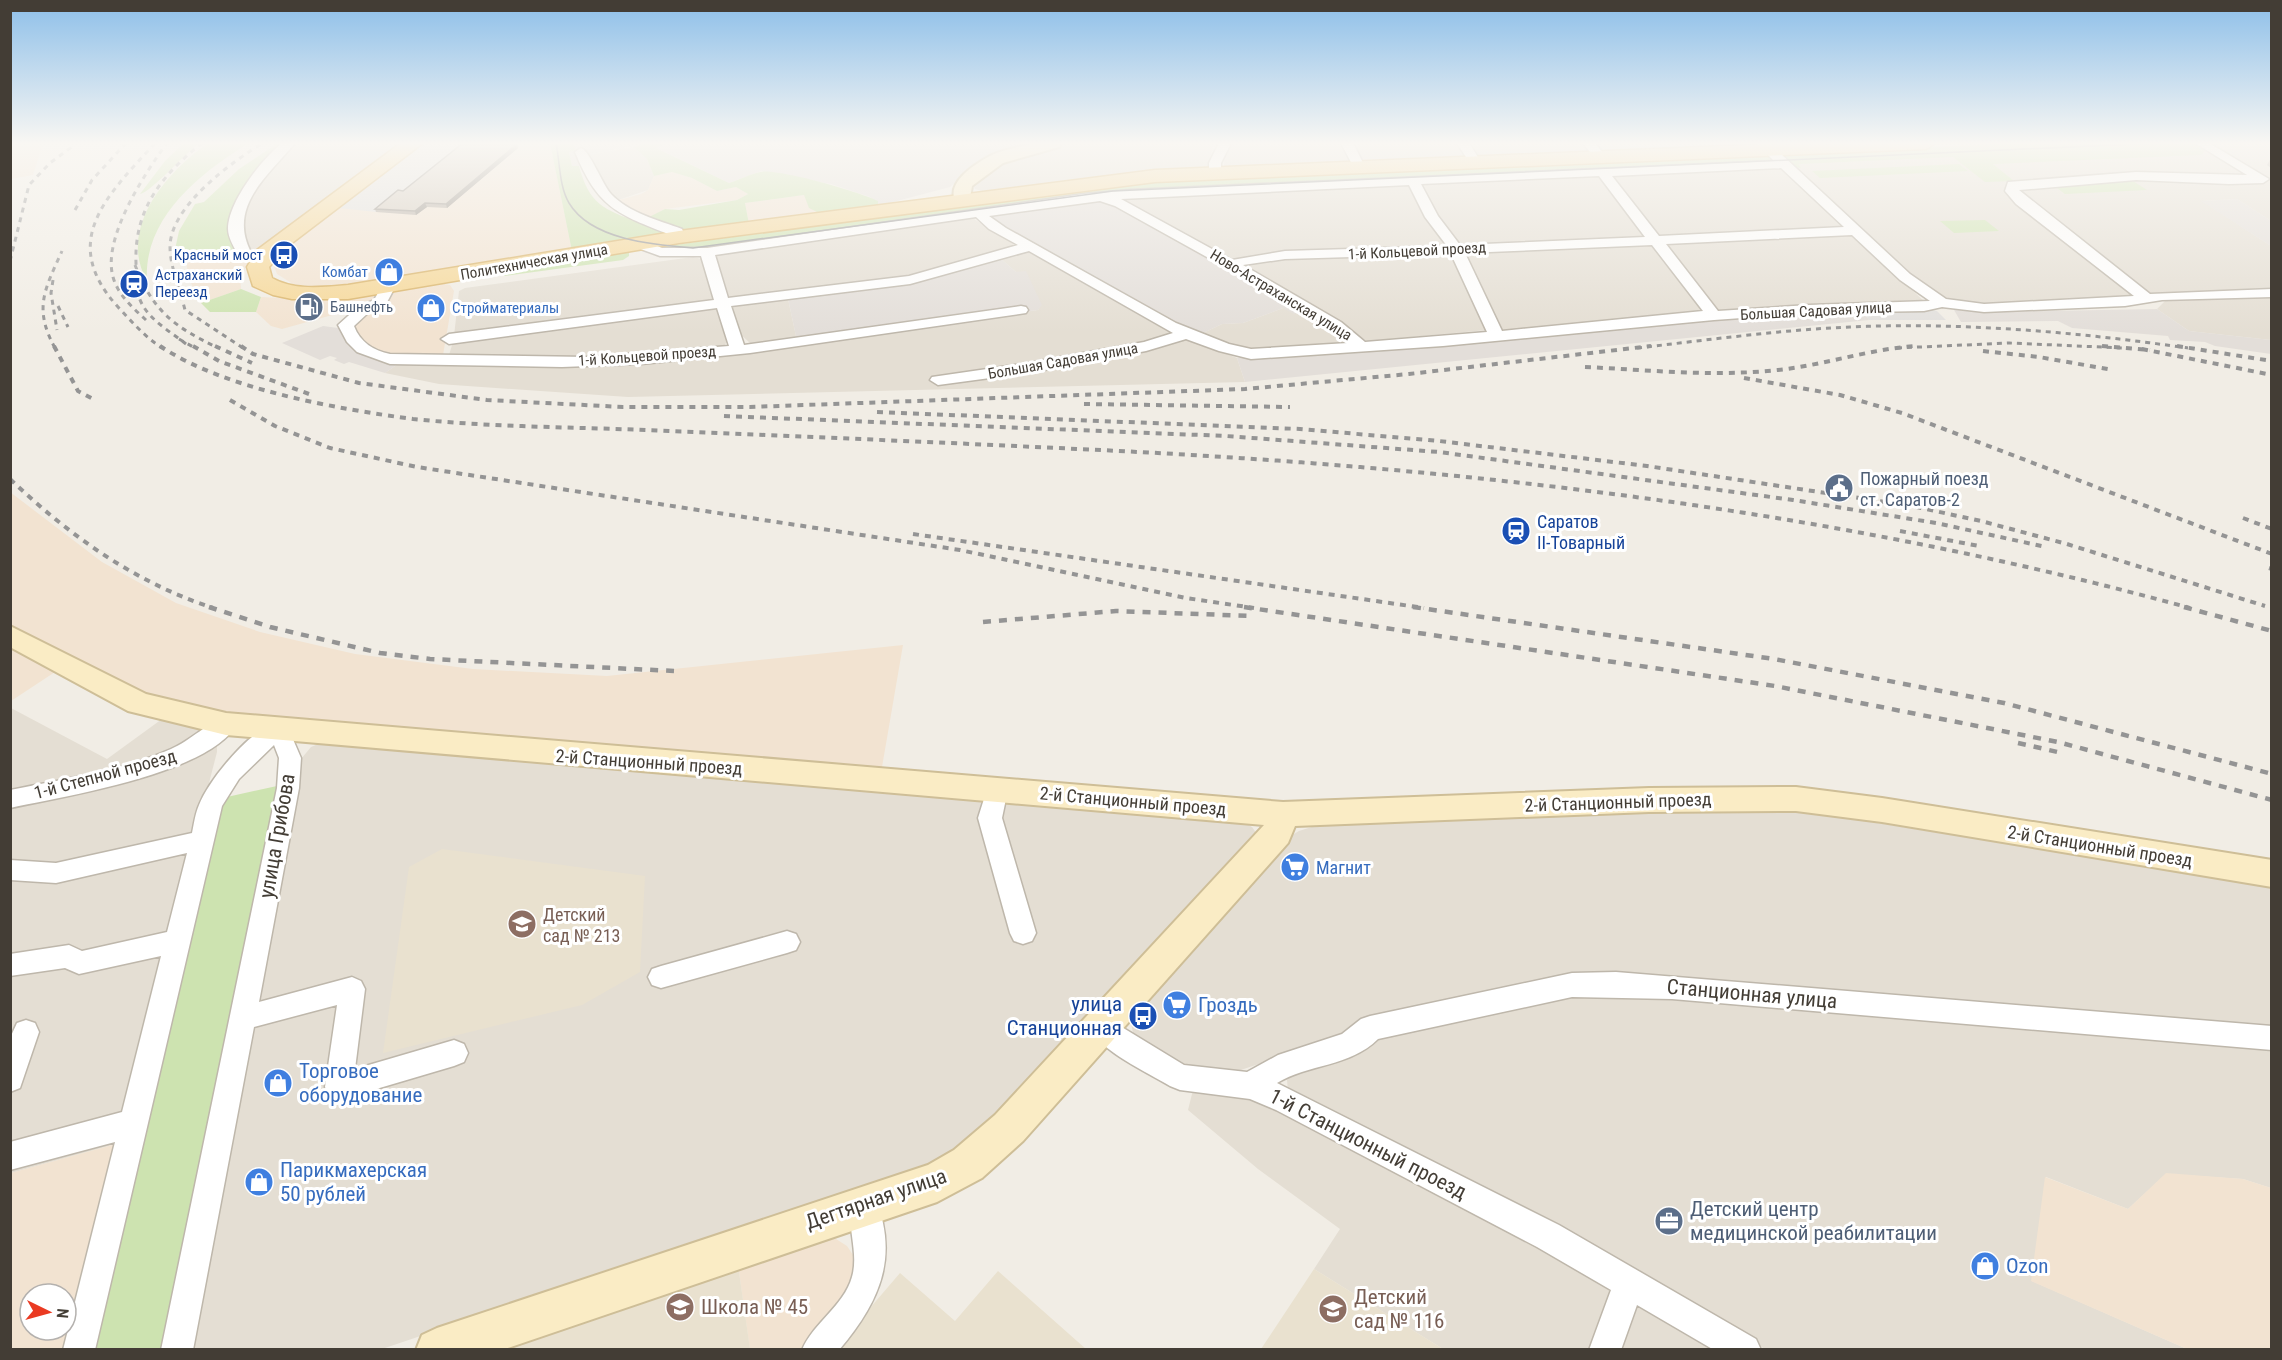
<svg xmlns="http://www.w3.org/2000/svg" width="2282" height="1360" viewBox="0 0 2282 1360" font-family="'Roboto Condensed',sans-serif">
<style>
.residential{fill:#e4ded3}
.commercial{fill:#f2e3d1;fill-rule:evenodd}
.industrial{fill:#e3ded9}
.education{fill:#e9e1cf}
.green{fill:#cde3b0}
.parking{fill:#e2e0dd}
.lines{fill:none;stroke-linecap:round;stroke-linejoin:round}
.street-casing{stroke:#beb7ab;stroke-width:3}
.secondary-casing{stroke:#cebe97;stroke-width:4}
.primary-casing{stroke:#dab469;stroke-width:3}
.street{fill:#fff;fill-rule:evenodd}
.secondary{fill:#faecc5;fill-rule:evenodd}
.primary{fill:#f6d898;fill-rule:evenodd}
.tram{stroke:#949494;stroke-width:1.5}
.rail-far2{stroke:#949494;stroke-width:3;stroke-dasharray:5 5;stroke-linecap:butt}
.rail-far1{stroke:#949494;stroke-width:4;stroke-dasharray:6 6;stroke-linecap:butt}
.rail{stroke:#949494;stroke-width:4.5;stroke-dasharray:8 8;stroke-linecap:butt}
.wall{fill:#b5aca1}
.shaded-wall{fill:#938c83}
.building{fill:#d2c8bb;stroke:#938c83;stroke-width:1.5}
.labels{text-anchor:middle;dominant-baseline:central;stroke-width:6;stroke-linejoin:round;paint-order:stroke}
.far-street-label{font-size:15px;fill:#433d35;stroke:#fff}
.far-transit-label{font-size:15px;fill:#164399;stroke:#fff;text-anchor:end}
.far-shop-label{font-size:15px;fill:#366cbe;stroke:#fff;text-anchor:end}
.far-service-label{font-size:15px;fill:#4e5e75;stroke:#fff;text-anchor:start}
.service-label{font-size:18px;fill:#4e5e75;stroke:#fff;text-anchor:start}
.transit-label{font-size:18px;fill:#164399;stroke:#fff;text-anchor:start}
.street-label{font-size:18px;fill:#433d35;stroke:#fff}
.shop-label{font-size:18px;fill:#366cbe;stroke:#fff;text-anchor:start}
.education-label{font-size:18px;fill:#785e54;stroke:#fff;text-anchor:start}
.near-street-label{font-size:21px;fill:#433d35;stroke:#fff}
.near-transit-label{font-size:21px;fill:#164399;stroke:#fff;text-anchor:end}
.near-shop-label{font-size:21px;fill:#366cbe;stroke:#fff;text-anchor:start}
.near-service-label{font-size:21px;fill:#4e5e75;stroke:#fff;text-anchor:start}
.near-education-label{font-size:21px;fill:#785e54;stroke:#fff;text-anchor:start}
</style>
<rect width="100%" height="100%" fill="#f1ede5"/>
<path class="residential" d="M292,143H404L258,251L250,253L242,239V211L285,147Z
M1063,143H1214L1207,169L1105,176L985,192L975,189L972,184L1003,161Z
M1230,143H1342L1350,162L1226,167L1224,165L1225,151Z
M1352,143H1458L1465,157L1365,162L1360,161Z
M1466,143H1584L1590,151L1585,154L1480,158L1474,156Z
M1593,143H1753L1748,146L1600,151Z
M2011,143H2271V221L2237,199L2202,201L2271,246V289L1982,304L1941,297L1927,291L1793,167L1784,153Z
M634,147L647,159L654,176L648,190L615,201L607,193L587,155Z
M1780,166L1845,228L1660,236L1655,234L1611,177L1614,173Z
M1597,176L1604,179L1647,239L1459,247L1418,184Z
M1404,183L1411,185L1451,246L1289,251L1232,259L1117,200L1120,197Z
M971,217L1018,247L883,283L811,287L734,300L730,299L715,257L717,254Z
M1852,235L1925,302L1728,313L1716,311L1664,242Z
M1650,241L1708,312L1504,331L1498,329L1463,252Z
M1030,250L1194,341L1237,358L1245,382L628,397L439,384L385,373L398,364L543,365L797,344L1038,310L1041,305L1016,272L1000,258Z
M1450,251L1487,330L1367,341L1245,266V263L1259,260Z
M693,257L706,260L715,297L713,301L454,336L459,291L465,288Z
M787,294L797,341L750,343L736,330L731,304Z
M2271,297V340L2189,331L2157,309L2167,299Z
M716,306L720,309L727,342L722,348L626,359L449,355L453,342Z
M1283,308L1304,309L1348,335V345L1252,351L1199,335L1222,324L1243,323Z
M11,708L107,759L162,719L210,731L217,737V752L116,1144L11,1173Z
M323,742L1242,821L1252,827L1257,834L963,1153L382,1349L193,1350L301,759L311,747Z
M1747,809L1802,811L2271,886V1030L1669,978L1351,1033L1226,1075L1179,1066L1133,1033L1131,1023L1136,1013L1287,838L1299,831L1318,825Z
M1621,992L2271,1048V1188L2243,1179L2166,1174L2128,1209L2046,1177L2032,1281L2187,1349H1765L1550,1227L1288,1091L1287,1080L1292,1069L1378,1035L1578,994Z
M1193,1090L1253,1097L1611,1282L1615,1300L1596,1349H1443L1314,1269L1340,1229L1258,1169L1188,1110Z
M1642,1305L1719,1350H1614L1628,1309Z"/>
<path class="commercial" d="M13,143H43L33,175L11,179L10,149Z
M423,143H550L572,251L390,281L323,288L293,284L277,274L274,266L276,258L293,238Z
M672,172L692,178L717,191L736,187L748,194L737,200L665,209L650,217L615,201L641,194L648,190L654,176Z
M804,195L821,214L749,224L745,203Z
M223,254H241L250,260L240,277L241,289L201,303L188,277L186,258Z
M439,283L450,285L454,291L443,355L384,356L353,335L352,323L393,291Z
M378,294L379,302L282,329L271,326L256,312L261,297L317,300Z
M10,492L102,562L176,603L260,632L355,654L473,669L607,676L903,645L882,767L491,740L230,717L145,697L11,625Z
M10,644L55,672L11,701H10Z
M116,1144L65,1349L11,1350V1173ZM30,1294H66V1330H30Z
M2166,1173L2243,1179L2271,1188V1349H2187L2031,1281L2045,1177L2128,1209Z
M821,1237L836,1239L847,1246L853,1255L855,1271L852,1287L804,1349L750,1350L738,1265Z"/>
<path class="industrial" d="M574,143H645L588,155L579,166L572,167L569,151L576,150Z
M667,143H1047L1020,149L971,169L950,187L878,206L870,197L831,184L761,171L729,183L655,147Z
M2237,199L2271,221V246L2201,201Z
M1085,200L1106,201L1304,309L1294,314L1283,308L1243,323L1222,324L1199,335L1026,240L992,218L995,215Z
M1000,258L1016,272L1026,271L1042,305L1038,310L797,341L787,294L883,286Z
M1963,309L1982,312L2157,309L2189,331L2271,340V354L2215,346L2205,342L2170,340L2168,336L2072,328L2058,321L1961,322L1954,310Z
M1863,311L1869,320L1245,382L1237,358L1718,318Z
M323,326L338,328L347,337L398,364L385,373L349,362L344,364L334,360L337,358L330,356L320,360L282,343Z"/>
<path class="education" d="M442,849L645,876L640,972L582,1005L383,1053L409,867Z
M738,1265L750,1349H493Z
M1314,1269L1443,1349H1261Z
M998,1271L1086,1349L834,1350L900,1273L955,1321Z"/>
<path class="green" d="M184,143H199C186,153 151,192 140,194L165,161Z
M208,143H249C200,173 143,218 147,281C117,228 167,172 208,143Z
M278,143H285L241,195V254L173,259L179,231L195,204L204,202L239,169Z
M550,143H574L576,150L569,152L572,166H579C589,204 604,210 639,222L665,209L679,210L737,200L748,194L736,187L717,191L692,178L672,172L654,176L647,159L634,147L645,143H667L656,148L729,183C739,180 750,174 760,172C777,168 860,192 878,201V206L821,214L809,208L804,195L745,203L749,224L572,251Z
M2011,143H2192L2205,151L2201,155L1993,164L2014,181L1985,182L1953,157L1798,164L1801,168L1793,167L1783,155Z
M1766,155L1775,161L1127,192L704,250L660,247L1111,185L1181,179Z
M1959,164L1968,171L1820,178L1812,171Z
M2133,181L2147,190L2065,194L2053,185Z
M1985,220L1999,231L1954,233L1940,221Z
M622,252L629,253V256L623,260L504,276L506,272Z
M241,289L261,297L256,312H210L201,303Z
M277,786L280,789L168,1350H94L222,801L227,797Z"/>
<path class="parking" d="M426,143H468L376,212L339,208Z
M1928,309L1937,311L1946,320H1869L1863,311Z"/>
<g class="lines">
<g class="street-casing">
<path id="street" d="M282,143H295C269,175 227,206 251,252L265,251L272,255L265,259H241C236,251 228,239 228,229C228,202 262,159 282,143Z
M1219,143H1231L1221,163V174L1215,178L1209,174V163Z
M1341,143H1353L1365,167L1363,170H1355Z
M1457,143H1469L1481,162L1479,165H1471Z
M1583,143H1595L1606,157L1600,161L1596,160Z
M1756,143H1769L1910,274L1946,299L1984,304L2134,296L2016,204L2005,191L2008,182L2136,172L2247,175L2195,143H2209L2269,179L2263,183L2229,184L2136,180L2019,190L2150,294L2272,289V297L2162,300L2125,306L1984,312L1942,307L1924,311L1809,313L1714,320L1443,346L1251,359L1219,351L1186,339L1146,351L1028,373L938,385L930,380L932,377L1028,363L1144,342L1173,333L1029,251L910,284L731,306L744,345L1021,306L1026,307L1028,310L1026,313L750,353L641,364L562,367L390,364L357,352L347,342L338,325L358,307L374,300L383,284L388,283L395,287L385,306L368,313L354,326C360,342 374,351 390,354L587,357L729,346L717,308L449,344L441,339L449,334L714,300L701,256H660L635,247V241H645L662,248H707L1084,194L1130,190L1774,161ZM1781,168L1844,227L1659,236L1612,176ZM1599,176L1645,237L1460,245L1438,216L1421,184ZM1409,185L1425,217L1447,246L1285,251L1232,260L1121,199ZM1100,201L1115,206L1295,306L1331,328L1348,343L1251,349L1229,344L1176,323L1006,228L989,216ZM976,217L989,229L1018,245L909,276L728,298L715,255ZM1852,235L1900,280L1930,301L1809,305L1718,311L1666,244ZM1652,245L1703,311L1502,331L1465,253ZM1451,254L1487,332L1365,342L1341,322L1243,265L1285,259Z
M581,148C590,151 602,184 611,194C629,213 658,220 682,229L686,237L684,240H674L671,235C617,214 598,208 575,152Z
M226,716L234,718L237,724C209,774 65,796 10,808V790C64,779 121,771 171,749C190,741 210,721 226,716Z
M278,721L286,723L301,758L299,788L259,1002L352,977L361,981L365,989L355,1069L454,1040L464,1044L468,1053L464,1062L454,1066L339,1100L329,1096L325,1087L337,1005L254,1027L193,1350H161L277,788L279,758L274,745L239,779L222,806L95,1350H63L115,1142L10,1170V1142L122,1112L161,956L79,974L65,968L10,976V954L69,945L82,951L167,932L187,853L56,883L10,880V860L56,863L192,833C194,824 195,814 199,805C210,778 250,730 278,721Z
M997,780L1005,783L1008,789L1002,818L1036,933L1032,941L1023,944L1014,941L1010,933L978,818L989,783Z
M787,931L796,934L800,942L796,950L787,953L661,988L652,985L648,977L652,969L661,966Z
M1616,972L2272,1026V1050L1672,999L1572,997L1378,1039C1350,1067 1308,1064 1277,1083L1559,1225L1756,1339L1761,1350H1714L1637,1305L1621,1350H1589L1611,1290L1537,1247L1276,1110L1250,1099L1180,1090L1170,1086C1147,1072 1100,1051 1089,1027L1093,1018L1102,1015L1184,1065L1247,1072L1278,1055L1342,1034L1361,1019L1370,1016L1572,973Z
M26,1020L35,1023L39,1032L20,1088L10,1092V1038L17,1023Z
M864,1190L874,1195C900,1256 880,1302 839,1350H802C813,1323 844,1306 852,1277C860,1250 843,1219 854,1195Z"/>
</g>
<g class="secondary-casing">
<path id="secondary" d="M1035,143H1061L1059,147L1003,163L972,186L969,204H957C943,184 975,164 990,156C1003,149 1021,147 1035,143Z
M10,626L146,694L226,713L1283,802L1649,788L1796,787L1882,798L2272,860V887L1882,822L1796,811L1649,812L1295,826L1288,843L1023,1141L982,1178L937,1202L502,1350H416L422,1335L437,1328L928,1165L954,1150L995,1115L1264,825L226,735L128,711L10,647Z"/>
</g>
<g class="primary-casing">
<path id="primary" d="M401,143H423L288,246L269,267L272,278C295,291 322,287 348,285L679,231L1155,170L1795,143H1936L1926,149L1155,182L679,243L348,299H292L273,295L253,286L247,267L257,250Z"/>
</g>
<use href="#street" class="street"/>
<use href="#secondary" class="secondary"/>
<use href="#primary" class="primary"/>
<path class="tram" d="M556,143C560,162 559,186 569,203C591,240 654,245 693,248L1113,191L2156,143"/>
<path class="rail-far2" d="M155,143C107,196 58,241 118,307C132,322 145,337 162,348
M75,210L92,180L126,143
M10,261L29,185L50,163L77,143
M135,265C153,311 173,326 218,348
M53,280L51,293L57,330
M58,306L68,327
M146,320C133,308 118,295 113,277C102,238 145,173 167,143
M179,339L195,348
M186,344C171,332 151,321 142,304C135,291 136,276 136,263C134,209 162,175 202,143
M55,348C33,308 45,289 62,251
M243,348L185,310C180,290 170,266 170,247C170,206 233,161 263,143
M1637,348C1708,340 1779,330 1850,327C1963,322 2076,332 2188,348
M1897,348L2009,343L2124,348"/>
<path class="rail-far1" d="M54,346L78,391L93,399
M160,346C224,389 337,409 413,419C490,427 569,427 646,430C790,436 934,442 1078,449C1452,466 1828,508 2190,608
M193,346L219,361L309,394
M215,346L252,363
M241,346L253,354L359,383L487,400L623,407H750L1245,389L1409,374L1651,346
M2102,346L2150,350
M2177,346L2272,361
M2142,349L2272,375
M1983,351L2039,357L2113,370
M1585,367C1649,370 1714,377 1778,370C1824,365 1866,350 1914,346
M1744,378L1840,395L1902,413L2272,554
M230,400L275,426L330,448L417,467L960,550L1186,598L1254,608
M1084,404L1290,407
M877,412L1300,429L1439,441L1647,466L1912,506L1981,521L2067,544L2265,606
M724,416L1226,436L1439,452L1793,500L1936,523L2046,547
M10,479C70,536 134,582 213,608
M2243,518L2272,529
M1900,531L1979,546
M913,534L1424,608
M2269,568L2272,569"/>
<path class="rail" d="M209,607L270,627L380,653L430,659L674,671
M1244,607L1775,686L2058,742L2272,800
M1413,607L1774,659L2004,703L2272,774
M2184,607L2272,631
M983,622L1116,611L1252,616
M2018,743L2062,753"/>
</g>
<path class="wall" d="M517,144L518,148L447,208L427,207L416,215L376,212L375,209L403,191Z
M2271,158V168L2267,165Z"/>
<path class="shaded-wall" d="M517,144L518,148L447,208L446,204Z
M425,203L427,207L416,215L415,211Z"/>
<path class="building" d="M463,143H498L517,144L446,204L425,203L415,211L375,209L398,190L403,191Z"/>
<linearGradient id="sky" x2="0" y2="1"><stop stop-color="#8dbfe9"/><stop offset="0.43" stop-color="#f9f7f3"/><stop offset="1" stop-color="#f9f7f3" stop-opacity="0"/></linearGradient>
<rect width="2282" height="333" fill="url(#sky)"/>
<defs>
<g id="bus-disc" transform="scale(1.5)"><circle r="9.5" fill="#1a4fb4" stroke="#fff"/><path d="M-5-6H5V4H4V6H2V4H-2V6H-4V4H-5ZM-3.5-4V0h7V-4ZM-3.5 1.2v1.5H-2V1.2ZM2 1.2v1.5H3.5V1.2Z" fill="#fff"/></g>
<g id="shop-disc" transform="scale(1.5)"><circle r="9.5" fill="#3f7fe0" stroke="#fff"/><path d="M-5-2.5h2.3a2.7 3.5 0 0 1 5.4 0H5L5.5 6h-11ZM-1.5-2.5h3a1.5 2.3 0 0 0-3 0Z" fill="#fff"/></g>
<g id="station-disc" transform="scale(1.5)"><circle r="9.5" fill="#1a4fb4" stroke="#fff"/><path d="M-3-6H3Q5-6 5-4V2Q5 4 3 4L4.5 6H3L1.5 4h-3L-3 6H-4.5L-3 4Q-5 4-5 2V-4Q-5-6-3-6ZM-3.5-4v3h7v-3ZM-3.5 1v1.5H-2V1ZM2 1v1.5H3.5V1Z" fill="#fff"/></g>
<g id="fuel-disc" transform="scale(1.5)"><circle r="9.5" fill="#5c6f8a" stroke="#fff"/><path d="M-5.5-6h7V0h2V4h1.3V-2.5L3-4.5l.8-.8L6-3V5H2.5V1h-1V6h-7ZM-4.2-4.7v3.2H.2V-4.7Z" fill="#fff"/></g>
<g id="civic-disc" transform="scale(1.5)"><circle r="9.5" fill="#5c6f8a" stroke="#fff"/><path d="M-.6-6.5H3V-4.5H.6V-3L4-1V1h2V6H-6V1h2V-1L-.6-3ZM-1.2 2.5V6h2.4V2.5Z" fill="#fff"/></g>
<g id="supermarket-disc" transform="scale(1.5)"><circle r="9.5" fill="#3f7fe0" stroke="#fff"/><path d="M-6-5.5h2.5l.6 2H6L4.5 2H-2.5L-4.4-4H-6ZM-1.5 3.2a1.3 1.3 0 1 0 .1 0ZM3 3.2a1.3 1.3 0 1 0 .1 0Z" fill="#fff"/></g>
<g id="school-disc" transform="scale(1.5)"><circle r="9.5" fill="#8d6e63" stroke="#fff"/><path d="M0-5L7-2L0 1L-7-2ZM-4 1L0 2.5L4 1V4Q0 6-4 4Z" fill="#fff"/></g>
<g id="office-disc" transform="scale(1.5)"><circle r="9.5" fill="#5c6f8a" stroke="#fff"/><path d="M-6-3h4V-5.5h4V-3h4V5H-6ZM-1-4.5V-3h2v-1.5ZM-6 0V1H6V0Z" fill="#fff"/></g>
</defs>
<g fill-rule="evenodd">
<use href="#bus-disc" x="284" y="255"/>
<use href="#shop-disc" x="389" y="272"/>
<use href="#station-disc" x="134" y="284"/>
<use href="#fuel-disc" x="309" y="307"/>
<use href="#shop-disc" x="431" y="308"/>
<use href="#civic-disc" x="1839" y="488"/>
<use href="#station-disc" x="1516" y="531"/>
<use href="#supermarket-disc" x="1295" y="867"/>
<use href="#school-disc" x="522" y="924"/>
<use href="#supermarket-disc" x="1177" y="1005"/>
<use href="#bus-disc" x="1143" y="1016"/>
<use href="#shop-disc" x="278" y="1083"/>
<use href="#shop-disc" x="259" y="1182"/>
<use href="#office-disc" x="1669" y="1221"/>
<use href="#shop-disc" x="1985" y="1266"/>
<use href="#school-disc" x="680" y="1307"/>
<use href="#school-disc" x="1333" y="1309"/>
</g>
<g class="labels">
<g class="far-street-label">
<text transform="translate(1417 251) rotate(-3)">1-й Кольцевой проезд</text>
<text transform="translate(534 262) rotate(-10)">Политехническая улица</text>
<text transform="translate(1281 295) rotate(31)">Ново-Астраханская улица</text>
<text transform="translate(1816 311) rotate(-3)">Большая Садовая улица</text>
<text transform="translate(647 356) rotate(-4)">1-й Кольцевой проезд</text>
<text transform="translate(1063 361) rotate(-10)">Большая Садовая улица</text>
</g>
<g class="far-transit-label">
<text x="263" y="255">Красный мост</text>
<text x="155" y="275" text-anchor="start">Астраханский<tspan x="155" dy="17">Переезд</tspan></text>
</g>
<g class="far-shop-label">
<text x="368" y="272">Комбат</text>
<text x="452" y="308" text-anchor="start">Стройматериалы</text>
</g>
<g class="far-service-label">
<text x="330" y="307">Башнефть</text>
</g>
<g class="service-label">
<text x="1860" y="478">Пожарный поезд<tspan x="1860" dy="21">ст. Саратов-2</tspan></text>
</g>
<g class="transit-label">
<text x="1537" y="521">Саратов<tspan x="1537" dy="21">II-Товарный</tspan></text>
</g>
<g class="street-label">
<text transform="translate(649 762) rotate(4)">2-й Станционный проезд</text>
<text transform="translate(105 774) rotate(-15)">1-й Степной проезд</text>
<text transform="translate(1133 801) rotate(5)">2-й Станционный проезд</text>
<text transform="translate(1618 802) rotate(-2)">2-й Станционный проезд</text>
<text transform="translate(2100 846) rotate(9)">2-й Станционный проезд</text>
</g>
<g class="shop-label">
<text x="1316" y="867">Магнит</text>
</g>
<g class="education-label">
<text x="543" y="914">Детский<tspan x="543" dy="21">сад № 213</tspan></text>
</g>
<g class="near-street-label">
<text transform="translate(277 836) rotate(-80)">улица Грибова</text>
<text transform="translate(1752 994) rotate(5)">Станционная улица</text>
<text transform="translate(1368 1144) rotate(27)">1-й Станционный проезд</text>
<text transform="translate(876 1199) rotate(-19)">Дегтярная улица</text>
</g>
<g class="near-transit-label">
<text x="1122" y="1004">улица<tspan x="1122" dy="24">Станционная</tspan></text>
</g>
<g class="near-shop-label">
<text x="1198" y="1005">Гроздь</text>
<text x="299" y="1071">Торговое<tspan x="299" dy="24">оборудование</tspan></text>
<text x="280" y="1170">Парикмахерская<tspan x="280" dy="24">50 рублей</tspan></text>
<text x="2006" y="1266">Ozon</text>
</g>
<g class="near-service-label">
<text x="1690" y="1209">Детский центр<tspan x="1690" dy="24">медицинской реабилитации</tspan></text>
</g>
<g class="near-education-label">
<text x="1354" y="1297">Детский<tspan x="1354" dy="24">сад № 116</tspan></text>
<text x="701" y="1307">Школа № 45</text>
</g>
</g>
<rect width="2282" height="1360" fill="none" stroke="#433d35" stroke-width="24"/>
<g transform="translate(48 1312) rotate(95)"><circle r="28" fill="#ffffff" stroke="#b4b1ae" stroke-width="1.5"/>
<path d="M0-4.5L10 22L0 15L-10 22Z" fill="#ea3a22"/>
<text y="-9" font-size="16" font-weight="bold" text-anchor="middle" fill="#433d35">N</text>
</g>
</svg>
